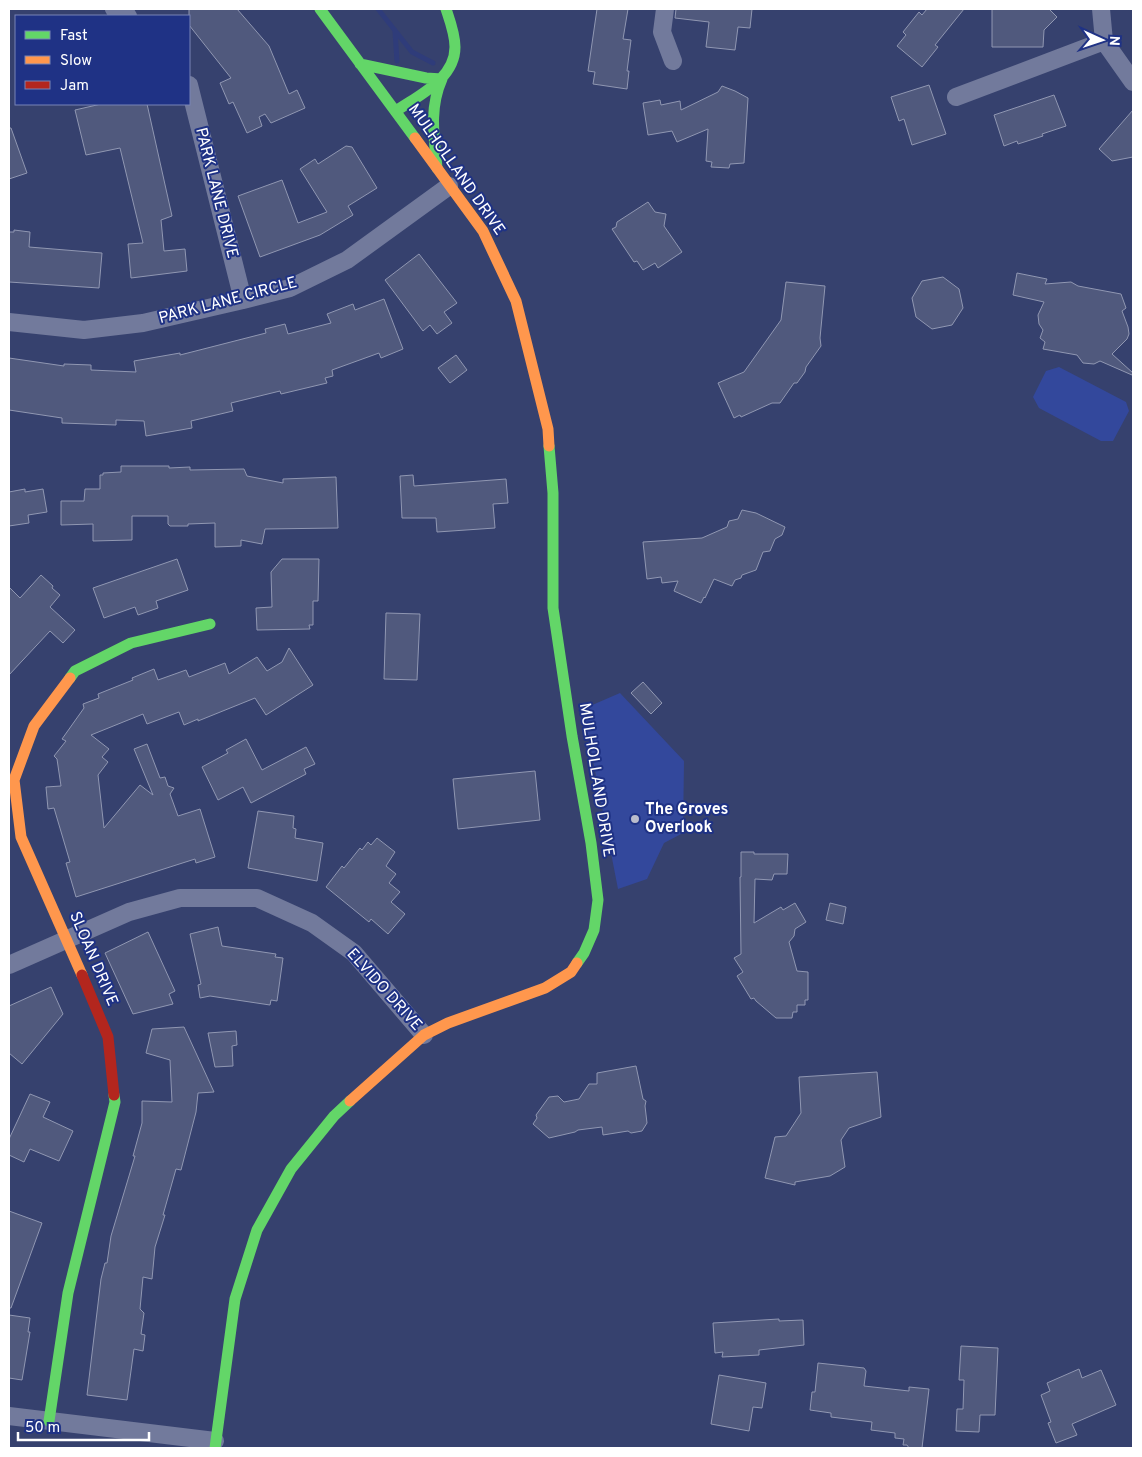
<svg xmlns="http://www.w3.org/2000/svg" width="1142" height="1457" viewBox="0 0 1142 1457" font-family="Overpass,sans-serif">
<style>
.green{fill:#33489c}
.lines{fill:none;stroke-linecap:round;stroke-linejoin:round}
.stream{stroke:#2f3c7a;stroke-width:5}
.building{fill:#50597d;stroke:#9097b2}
.street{stroke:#727a9c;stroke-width:18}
.fast{stroke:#63d668;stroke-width:11}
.slow{stroke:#ff974d;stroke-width:11}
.jam{stroke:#b3261e;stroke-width:11}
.poi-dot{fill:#b9bccc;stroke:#1f3285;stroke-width:2}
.labels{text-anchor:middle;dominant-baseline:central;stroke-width:4;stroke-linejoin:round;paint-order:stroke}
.street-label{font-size:16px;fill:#fff;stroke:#1f3285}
.poi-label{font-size:16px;font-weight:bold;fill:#fff;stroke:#1f3285;text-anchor:start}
</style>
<rect width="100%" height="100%" fill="#36416e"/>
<path class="green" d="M1059,367L1126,402L1129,411L1113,441H1101L1039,408L1033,397L1046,371Z
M620,693L684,761L683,833L664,843L647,879L618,889L583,709Z"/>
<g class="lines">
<path class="stream" d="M378,9L412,52L433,63
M395,31L397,61"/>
</g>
<path class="building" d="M189,9H237L269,46L289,94L297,90L305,108L271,123L265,114L259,117L262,126L247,133L233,102L229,104L220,83L231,78L189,25Z
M597,9H628L623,39L631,40L627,71H629L627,89L593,84L595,72L588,71Z
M676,9H752L750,28L738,27L735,50L706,47L709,22L675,18Z
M927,9H964L935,45L938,47L922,67L897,46L906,35L903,32L919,12L922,15Z
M992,9H1049L1057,17L1044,30L1043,47H992Z
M929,85L946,134L912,145L904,119L899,121L891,97Z
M722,86L735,91L748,98L744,163L730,164L729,168L711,167L712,162L706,161L708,129L677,142L672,131L648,135L643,103L660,100L661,105L680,101L681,110L718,92Z
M1054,95L1066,126L1042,134L1043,136L1018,144L1017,141L1004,146L994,115Z
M101,104H147L172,216L161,220L164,251L185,249L187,271L131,278L128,244L143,243L120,148L86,155L75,110Z
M1133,110V157L1112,161L1099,149Z
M9,128H11L27,173L9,179Z
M346,146L352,147L377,188L348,206L353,215L320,235L260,257L238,196L282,180L298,223L327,212L300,169L315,159L318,164Z
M648,202L655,212L666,214L664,226L682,252L658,268L655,263L643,270L637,261L634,262L612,229L616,227L617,222Z
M14,230L30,232L29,247L102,253L99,288L9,282V232H14Z
M419,254L457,303L444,312L452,323L437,334L430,325L423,331L385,280Z
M1017,273L1047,279L1045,284L1071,282L1078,286L1121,294L1126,308L1122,311L1128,327L1129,334L1127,339L1112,354L1133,373L1132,375L1100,361L1094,364L1083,363L1077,355L1043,349L1045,342L1040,338L1043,330L1039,324L1038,315L1044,302L1013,295Z
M943,277L959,289L963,308L952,325L932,329L916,317L912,298L922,281Z
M786,282L825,286L820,338L821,346L806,367L805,372L797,383H794L780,403H772L741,417L740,415L734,418L718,383L744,372L781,320Z
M384,299L403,349L381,358L379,353L332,370L333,376L325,378L327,383L281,394L280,391L231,403L233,411L191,421L192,428L146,436L144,421L116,420V425L62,423V418L9,410V358L64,366V364L91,365V370L136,372L134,361L180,353V355L266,333L265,329L285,324L288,334L331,323L327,314L353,304L355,310Z
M456,355L467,370L450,383L438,368Z
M121,466H169V468L190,467V470L244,469L247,476L283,483V479L336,477L338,528L265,529L262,544L241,540V546L215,547V523L188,524V526H170L168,524V516H132V540L93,541V524L61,525V501H84L85,489H100V475H103V473L121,472Z
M413,475L414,486L506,479L508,503L493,504L495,528L437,532L436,518H402L400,476Z
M25,489V492L43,489L47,512L28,515L29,523L9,526V492Z
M742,510L756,513L785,527L782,535L775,539L770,551L763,552L756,570L742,575L741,578L735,580L732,586L714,579L705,598L704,597L701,603L674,591L678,581L662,583L661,577L647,579L643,542L702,538L727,527L729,521L738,519Z
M177,559L188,590L156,601L158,608L138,615L135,607L104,618L93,588Z
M282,559H319L318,601H313V625H309L310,629L257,630L256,608L272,607L271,572Z
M41,575L53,586L52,588L60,595L50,607L75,630L63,643L50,631L9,675V587L20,598Z
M386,613L420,614L417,680L384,679Z
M289,648L313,685L266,715L255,698L198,721V719L184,725L179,712L147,724L143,714L91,735L109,749L102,757L108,762L98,775L104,828L140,785L153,795L134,749L147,744L160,778L165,777L168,786L174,788L170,794L178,816L200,809L215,857L196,863L195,859L76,897L66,863L70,862L54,808L48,809L46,787L61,786L57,759L54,756L66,741L62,739L84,708L83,704L99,698L98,694L133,680L132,678L154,669L158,680L186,670L189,677L225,663L229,674L257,657L267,671L282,662Z
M643,682L662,703L651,714L631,693Z
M246,739L262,770L306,747L315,764L304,769L306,774L251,803L243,787L218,800L202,767L228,753L226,750Z
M535,771L540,820L458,829L453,779Z
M258,811L294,816L293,828L296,829L295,838L323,843L317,881L248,868Z
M377,838L395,852L386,866L396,874L389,883L400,892L391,902L405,914L388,934L371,919L369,922L326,887L342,866L344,868L360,848L362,850L368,842L371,845Z
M741,852H754V854H788L787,874H774L772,880L755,879L754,923L781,907L783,910L795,903L806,922L795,929L794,936L789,942L797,971L808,972V1000H805V1005H797V1012H793L792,1018H776L756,1001L754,998L751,999L737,976L743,972L734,958L741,954L740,877H741Z
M830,903L846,907L843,924L826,920Z
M218,927L222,946L276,954L275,957L283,958L277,1001L271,1000L270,1005L210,996L200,998L198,985L201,984L190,934Z
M148,932L175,991L169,994L173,1004L133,1014L105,953Z
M51,987L63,1014L22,1064L9,1053V1006Z
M184,1027L214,1092L198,1093L196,1112L181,1170L176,1169L163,1215H165L155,1247L152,1279L143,1277L140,1309L144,1313L141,1334L145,1335L143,1351L134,1349L127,1400L87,1395L101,1279L105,1263H107L111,1236L135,1156H133L142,1123V1101L172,1102L170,1060L146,1053L152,1029Z
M236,1031L237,1045L232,1046L233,1066L215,1067L208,1033Z
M636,1066L643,1099L646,1101L645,1106L647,1123L642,1131L631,1133L628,1131L603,1135L602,1127L578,1130L575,1132L549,1138L533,1124L537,1118L536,1115L549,1097L558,1096L564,1102L579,1099L589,1084H597V1073Z
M877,1072L881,1117L849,1128L841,1140L845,1167L830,1176L795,1182V1185L765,1178L775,1137L786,1136L801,1113L799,1077Z
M30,1094L50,1102L43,1117L73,1131L59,1161L30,1149L24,1162L9,1155V1139Z
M9,1211L42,1223L11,1308H9Z
M9,1315L30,1318L28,1332H30L22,1380L9,1378Z
M779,1319V1321L803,1320L804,1345L759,1350V1355L722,1357L723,1352L715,1353L713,1323Z
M961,1346L998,1348L995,1415H980L979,1432L956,1431L957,1409H963L964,1380H959Z
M818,1363L864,1368L866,1371L864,1386L909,1391V1387L929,1389L922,1448H909L907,1445H903L904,1439L895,1438V1433L871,1430L872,1422L831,1417V1413L810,1410L812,1392H815Z
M1079,1369L1082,1378L1101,1370L1116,1405L1072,1424L1077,1435L1056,1443L1048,1423L1051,1422L1041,1395L1050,1391L1047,1383Z
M719,1375L766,1383L762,1408L753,1407L749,1431L711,1424Z"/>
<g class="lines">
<path class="street" d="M114,9L128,16
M665,9L662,32L673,61
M1101,9L1104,41L1133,82
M189,85L243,300
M956,97L1104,41
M9,322L84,330L143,323L243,300L290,288L347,260L449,186
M9,965L129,912L180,898H257L312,923L354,953L424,1035
M9,1416L215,1441"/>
<path class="fast" d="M320,9L415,138
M360,64L426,78L442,79C429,108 434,137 437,168
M396,111C419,95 455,79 455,47C455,34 450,21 446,9
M549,446L553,493V608L572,736L591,843L598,900L594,930L584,953L577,963
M70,678L75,671L131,643L210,624
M49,1421L68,1293L115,1102L114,1095
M215,1448L235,1299L257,1230L291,1169L334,1116L350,1101"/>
<path class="slow" d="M415,138L483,231L516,301L548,429L549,446
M70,678L34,726L14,780L21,837L82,975
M350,1101L424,1035L448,1023L545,988L571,972L577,963"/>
<path class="jam" d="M82,975L108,1037L114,1095"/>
</g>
<circle class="poi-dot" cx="635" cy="819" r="5"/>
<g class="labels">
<g class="street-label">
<text transform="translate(456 170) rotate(55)">MULHOLLAND DRIVE</text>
<text transform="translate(216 193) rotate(76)">PARK LANE DRIVE</text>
<text transform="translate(228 301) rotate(-15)">PARK LANE CIRCLE</text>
<text transform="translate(596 780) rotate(81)">MULHOLLAND DRIVE</text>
<text transform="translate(93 959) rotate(67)">SLOAN DRIVE</text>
<text transform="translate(384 990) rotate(48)">ELVIDO DRIVE</text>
</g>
<g class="poi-label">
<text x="645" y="810">The Groves<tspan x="645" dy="18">Overlook</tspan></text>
</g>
</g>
<rect width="1142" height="1457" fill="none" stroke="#ffffff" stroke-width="20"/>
<rect x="15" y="15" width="175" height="90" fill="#1f3285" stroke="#7984b6"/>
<rect x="25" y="31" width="25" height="8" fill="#63d668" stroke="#7984b6"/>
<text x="60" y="40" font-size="15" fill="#ffffff">Fast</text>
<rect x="25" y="56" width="25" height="8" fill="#ff974d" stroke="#7984b6"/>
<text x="60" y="65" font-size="15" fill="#ffffff">Slow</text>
<rect x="25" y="81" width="25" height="8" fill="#b3261e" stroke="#7984b6"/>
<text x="60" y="90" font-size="15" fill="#ffffff">Jam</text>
<g transform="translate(1102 40) rotate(93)" stroke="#1f3285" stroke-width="4" paint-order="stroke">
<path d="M0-4L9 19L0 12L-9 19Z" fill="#ffffff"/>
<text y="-8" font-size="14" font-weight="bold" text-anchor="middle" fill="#ffffff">N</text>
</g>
<path d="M18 1432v8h131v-8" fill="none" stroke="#ffffff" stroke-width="2.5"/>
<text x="25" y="1432" font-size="15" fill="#ffffff" stroke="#1f3285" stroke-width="4" paint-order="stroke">50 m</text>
</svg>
